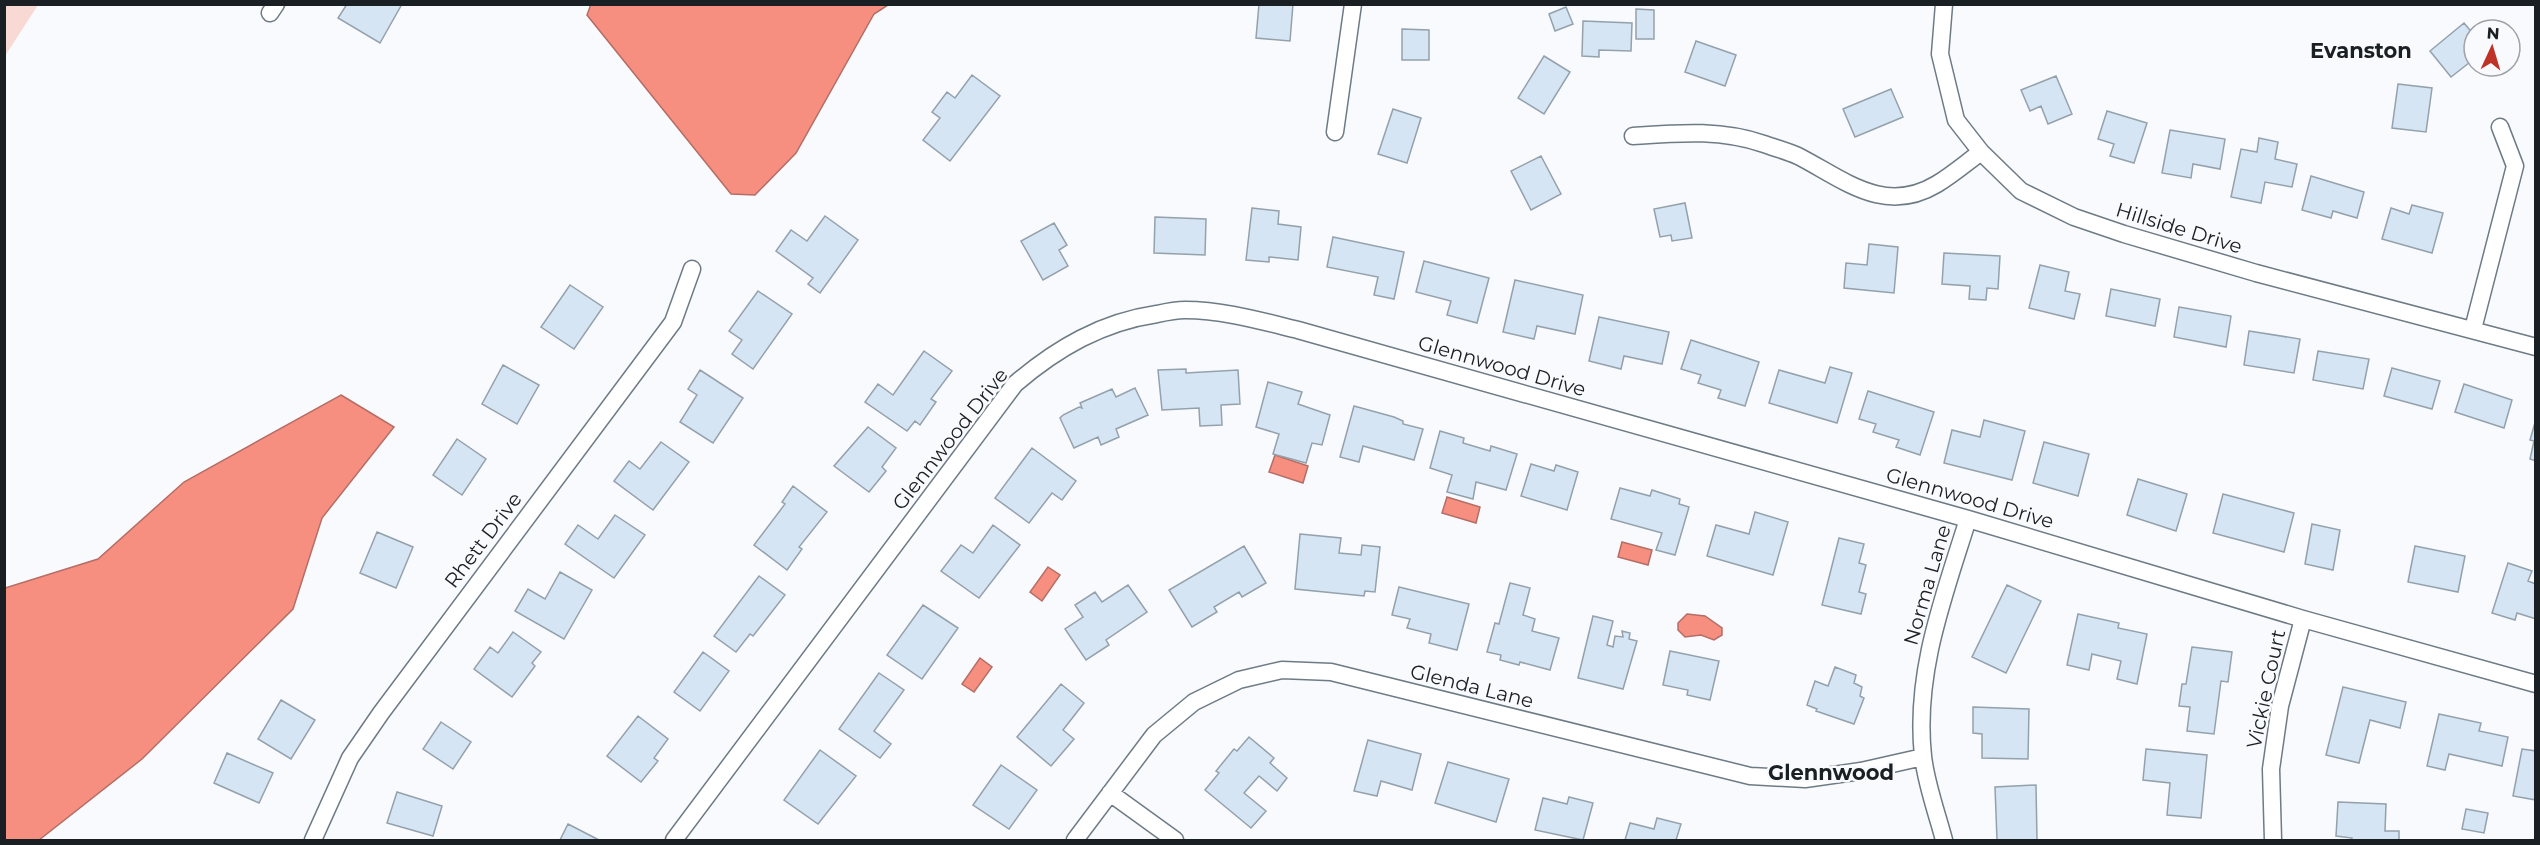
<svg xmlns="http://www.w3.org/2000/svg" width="2540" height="845" viewBox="0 0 2540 845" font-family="Montserrat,sans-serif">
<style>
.green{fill:#f8d9d4}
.water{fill:#f78f81;stroke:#b56d65;stroke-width:1.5}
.building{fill:#d5e5f3;stroke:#94a1ac;stroke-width:1.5}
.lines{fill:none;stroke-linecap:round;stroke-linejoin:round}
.minor-casing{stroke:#6e7b85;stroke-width:19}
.minor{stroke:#fff;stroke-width:16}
.labels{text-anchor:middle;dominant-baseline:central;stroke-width:5;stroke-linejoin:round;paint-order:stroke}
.street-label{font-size:20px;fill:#1a1f23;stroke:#f8fafd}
.neighbourhood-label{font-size:21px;font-weight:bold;fill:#1a1f23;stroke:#f8fafd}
</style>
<rect width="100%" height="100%" fill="#f8fafd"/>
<path class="green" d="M5,4L38,5L5,56L4,5Z"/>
<path class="water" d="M591,4H888V5L874,14L796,153L755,195L731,194L587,15Z
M341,395L394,427L322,518L293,609L142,759L39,840H5V588L98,559L184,482Z
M1275,455L1308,466L1303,483L1269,472Z
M1447,497L1480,507L1476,523L1442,513Z
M1622,542L1652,550L1648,565L1618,557Z
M1048,567L1060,575L1042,601L1030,592Z
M1687,614L1705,616L1722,628V635L1714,640L1701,635L1685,637L1678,630V623Z
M980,658L992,667L974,692L962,684Z"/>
<path class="building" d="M347,4H402L380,43L338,18Z
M1259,4H1293L1290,41L1256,38Z
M1566,7L1573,24L1555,31L1549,14Z
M1636,9L1654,10V39H1636Z
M1583,21L1632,23L1631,51L1599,50V57L1582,56Z
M2464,23L2474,35V59L2451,77L2430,51Z
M1402,29L1429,30V60H1402Z
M1696,41L1736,55L1725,86L1685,72Z
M1544,56L1570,72L1544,114L1518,98Z
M972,75L1000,96L950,161L923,140L940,118L932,112L947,92L955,98Z
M2056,76L2072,114L2048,124L2041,106L2030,111L2021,90Z
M2398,84L2432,88L2426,132L2392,128Z
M1891,89L1903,117L1855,137L1843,109Z
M1393,109L1421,118L1407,163L1378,154Z
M2107,111L2147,123L2134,163L2110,156L2114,144L2098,139Z
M2170,130L2225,139L2220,169L2193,164L2191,178L2162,173Z
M2259,138L2278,142L2275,159L2297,164L2292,187L2265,182L2261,203L2231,197L2241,149L2257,152Z
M1541,156L1561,194L1531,210L1511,171Z
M2311,176L2364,192L2357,218L2333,211L2331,218L2302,210Z
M1685,203L1692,238L1672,241L1671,235L1660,237L1654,209Z
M2412,205L2443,213L2432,253L2382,239L2391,208L2409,214Z
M1252,208L1279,211L1278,224L1301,227L1298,260L1269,257V262L1246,260Z
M825,216L858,240L820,293L808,284L813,278L776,251L791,230L807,241Z
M1155,217L1206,219L1205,255L1154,253Z
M1054,223L1067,245L1059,250L1068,266L1043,280L1021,241Z
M1333,237L1404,252L1394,299L1374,295L1378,277L1327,267Z
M1869,244L1898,247L1894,293L1844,288L1846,263L1867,265Z
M1944,253L2000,256L1998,289L1987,288L1986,300L1969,299L1970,286L1942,284Z
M1424,261L1489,278L1477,323L1447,315L1451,301L1416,292Z
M2040,265L2069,272L2065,291L2080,294L2074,319L2029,308Z
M1515,280L1583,295L1575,334L1537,326L1534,339L1503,332Z
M570,285L603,307L574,349L541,327Z
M2111,289L2160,299L2155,326L2106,316Z
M758,291L792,314L753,369L732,354L742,340L729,331Z
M2179,307L2231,316L2226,347L2174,337Z
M1599,317L1669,332L1662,364L1624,356L1621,369L1589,361Z
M2249,331L2300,339L2294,373L2244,365Z
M1691,340L1759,362L1745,406L1718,398L1721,390L1698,383L1701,375L1681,369Z
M924,351L952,371L931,399L936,402L920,425L915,421L907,431L865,402L878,384L893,395Z
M2318,351L2369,359L2363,389L2313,380Z
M503,365L539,385L517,424L482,404Z
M1830,367L1852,373L1837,423L1769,403L1779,370L1825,383Z
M2392,368L2440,381L2432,409L2384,396Z
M1186,369V373L1238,370L1240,404L1221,405L1222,425L1200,426L1199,408L1162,410L1158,370Z
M700,370L743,398L713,443L680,422L697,395L688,389Z
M1268,382L1302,392L1298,404L1330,415L1322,445L1312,443L1306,463L1273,454L1279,434L1256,427Z
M2464,384L2512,400L2504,428L2455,412Z
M1135,388L1148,415L1116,429L1119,437L1101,445L1098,437L1074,448L1060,418L1063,415L1079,407L1082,408L1080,403L1112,389L1116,397Z
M1868,391L1934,412L1920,455L1896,447L1899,440L1873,432L1876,424L1859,419Z
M1354,406L1394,417L1403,421V424L1423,429L1414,460L1363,446L1359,462L1340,457Z
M2536,419V461L2530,459L2534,441L2530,440Z
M1984,420L2025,431L2012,480L1944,463L1952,430L1980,437Z
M868,427L896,448L882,467L886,471L869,492L834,466Z
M1440,431L1464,438L1463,443L1490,451L1491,446L1517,454L1506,490L1476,482L1473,499L1447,492L1452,475L1430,468Z
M457,439L486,459L462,495L433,475Z
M661,442L689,462L653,510L614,481L629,461L640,469Z
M2044,442L2089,454L2078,496L2033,483Z
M1032,448L1076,481L1062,500L1052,493L1029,523L995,498Z
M1531,464L1554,471L1556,465L1578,472L1567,510L1521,496Z
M2138,479L2187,494L2176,531L2127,515Z
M793,486L827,512L799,547L802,549L787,570L754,545L785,504L782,502Z
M1620,488L1650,496L1652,490L1680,499L1679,504L1689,507L1675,555L1656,550L1662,533L1611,519Z
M2223,494L2294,513L2284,552L2213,533Z
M1755,512L1788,522L1773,575L1707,556L1716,525L1749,534Z
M615,515L645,535L614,578L565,544L578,525L598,539Z
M2312,524L2340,530L2333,570L2305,564Z
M993,525L1020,545L979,598L941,571L961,545L973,553Z
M377,532L413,547L396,588L360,573Z
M1300,534L1341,538L1339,553L1361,555L1362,545L1380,547L1375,592L1365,591L1364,596L1295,589Z
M1839,538L1864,544L1859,563L1866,565L1859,592L1866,594L1861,614L1822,605Z
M1244,546L1266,583L1242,597L1239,592L1214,607L1217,612L1192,627L1169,590Z
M2415,546L2465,556L2458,592L2408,582Z
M2508,563L2532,571L2528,581L2536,584V619L2517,613L2515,620L2492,613Z
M560,572L592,590L564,639L515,611L528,589L545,599Z
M759,576L785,595L753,636L750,634L736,652L714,636Z
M1510,583L1530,588L1523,615L1535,619L1532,631L1559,638L1550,670L1520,662L1519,665L1500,660L1501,655L1487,652L1495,623L1499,624Z
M1128,585L1147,612L1106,640L1109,645L1086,660L1065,629L1083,617L1075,605L1095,592L1102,602Z
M2007,585L2041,601L2006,673L1972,657Z
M1399,587L1469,604L1457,650L1429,643L1431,634L1407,628L1410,619L1392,615Z
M923,605L958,628L922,679L887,655Z
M2078,614L2119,623L2118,628L2147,634L2137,684L2117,679L2121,661L2092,654L2089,670L2067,665Z
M1593,616L1613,621L1607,645L1613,647L1615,636L1623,637L1622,631L1630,633L1629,639L1637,641L1623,689L1578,678Z
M513,632L541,652L532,663L535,666L512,697L474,669L490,647L498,653Z
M2192,647L2232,652L2228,682L2221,681L2214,734L2187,731L2190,707L2179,706L2182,684H2186Z
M1670,651L1719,661L1710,700L1687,695L1688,690L1663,685Z
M703,652L729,671L700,711L674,692Z
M1835,667L1856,675L1854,683L1862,687L1860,696L1864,698L1854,724L1816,711L1817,709L1807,705L1815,681L1828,686Z
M879,673L904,690L874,731L891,744L880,758L839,729Z
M1061,684L1084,703L1063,730L1074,739L1051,766L1017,737Z
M2343,687L2406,702L2400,728L2370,720L2359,763L2326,755Z
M281,700L315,720L291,759L258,739Z
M1973,707L2029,709L2028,759L1982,758V734L1973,733Z
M2439,714L2481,723L2479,731L2508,737L2502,766L2449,754L2445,770L2427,766Z
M638,716L668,739L654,758L658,761L641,782L607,756Z
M441,722L471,742L453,769L423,749Z
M1249,737L1274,758L1270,763L1287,778L1277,791L1259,776L1244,793L1266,811L1251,828L1205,790L1219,773L1216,771L1234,749L1237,751Z
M1368,740L1421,754L1412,790L1381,781L1377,796L1354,791Z
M2146,749L2207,755L2201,818L2167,815L2170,783L2143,780Z
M2522,749L2536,751V800L2513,796Z
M820,750L856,776L818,824L784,800Z
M227,753L273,773L259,803L214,783Z
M1448,762L1509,779L1496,822L1435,803Z
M1001,765L1037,790L1009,829L973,805Z
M2036,785L2037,840H1997L1995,787Z
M397,792L442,806L433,836L387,823Z
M1569,797L1593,803L1583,840L1535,830L1543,798L1567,804Z
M2338,802L2386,804L2385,831H2399V840H2351L2352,838L2336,836Z
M2466,809L2488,813L2484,833L2462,829Z
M1657,818L1681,824L1676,840H1625L1630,823L1654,829Z
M568,824L599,840H560Z"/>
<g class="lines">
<g class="minor-casing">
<path id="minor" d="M1944,4L1940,54L1956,120L1981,152L2021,191L2074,217L2124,234L2256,273L2536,347
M270,13L276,4
M1335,132L1353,4
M1633,136C1678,133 1720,129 1764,144C1775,148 1787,151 1798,156C1843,179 1884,216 1937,184C1952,175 1966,163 1981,152
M2473,329L2515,166L2500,127
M1110,793L1175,840
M313,840L350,758L381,713L673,322L692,269
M674,840L1015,384C1057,348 1102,322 1157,314C1166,312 1176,310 1185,310C1223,310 1261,321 1298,330L1968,519L2303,619L2536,684
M1075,840L1154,735L1194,702L1239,680L1282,670L1331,672L1750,776L1805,779L1861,771L1923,757
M1944,840C1937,813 1926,784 1923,756C1914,673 1944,596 1968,519
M2273,840L2271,769L2280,706L2303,619"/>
</g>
<use href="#minor" class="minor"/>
</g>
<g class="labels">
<g class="street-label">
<text transform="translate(2179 228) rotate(17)">Hillside Drive</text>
<text transform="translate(1502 366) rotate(16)">Glennwood Drive</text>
<text transform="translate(950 439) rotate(-52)">Glennwood Drive</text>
<text transform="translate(1970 498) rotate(16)">Glennwood Drive</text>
<text transform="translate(483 540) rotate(-53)">Rhett Drive</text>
<text transform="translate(1927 585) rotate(-74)">Norma Lane</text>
<text transform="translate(1472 686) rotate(14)">Glenda Lane</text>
<text transform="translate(2266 689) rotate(-78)">Vickie Court</text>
</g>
<g class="neighbourhood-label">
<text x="2361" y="50">Evanston</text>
<text x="1831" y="772">Glennwood</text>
</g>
</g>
<rect width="2540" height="845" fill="none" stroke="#1a1f23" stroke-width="12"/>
<g transform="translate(2492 48) rotate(4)"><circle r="28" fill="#f8fafd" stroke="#9fa2a6" stroke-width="1.5"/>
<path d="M0-4.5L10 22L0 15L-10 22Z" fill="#bf3228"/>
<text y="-9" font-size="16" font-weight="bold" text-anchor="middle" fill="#1a1f23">N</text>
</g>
</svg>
